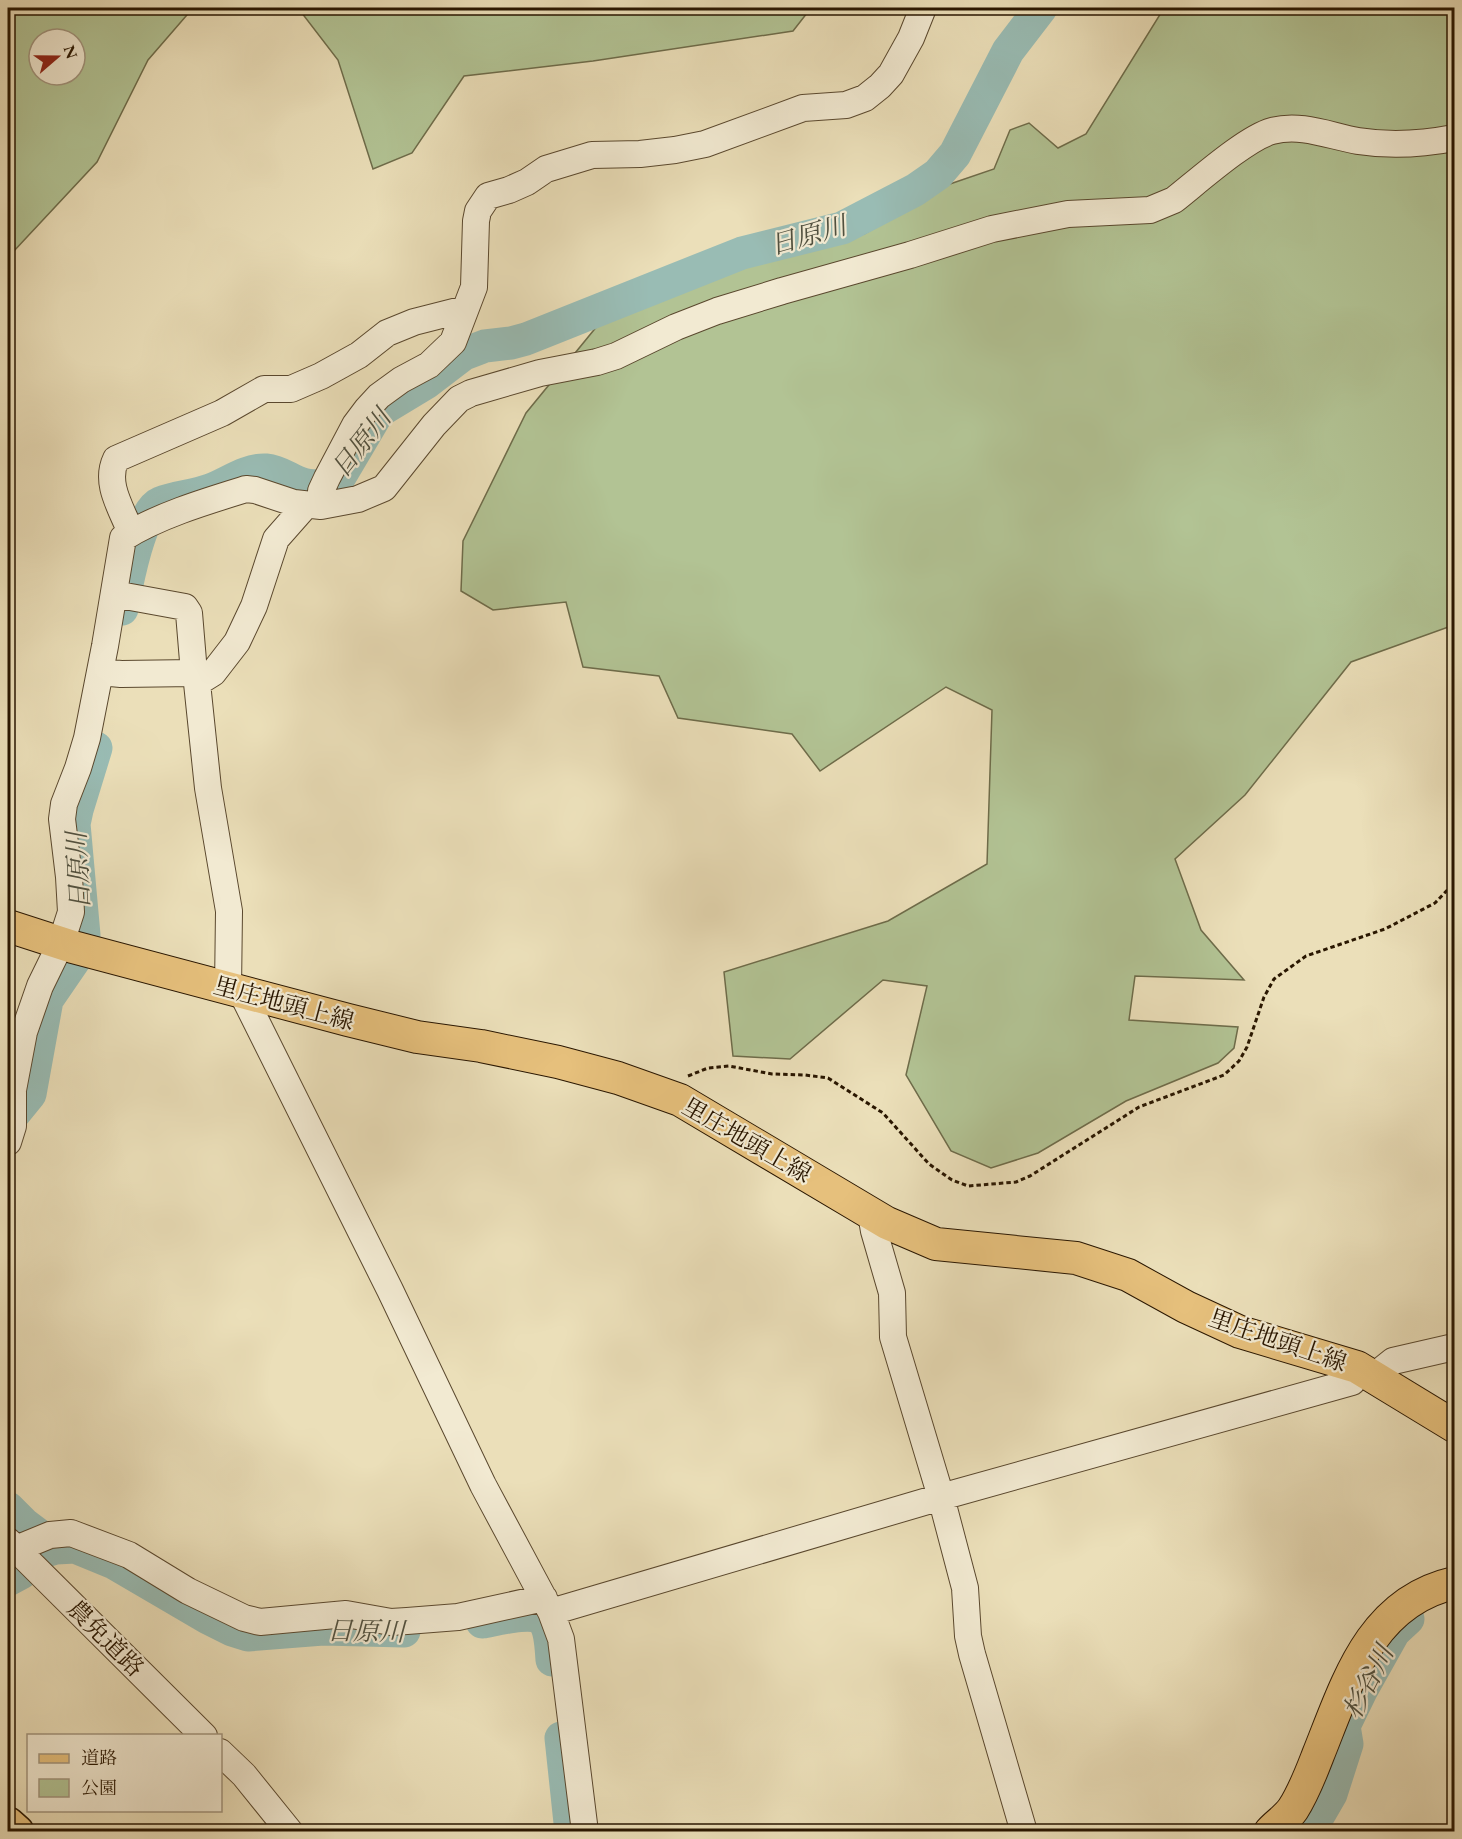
<svg xmlns="http://www.w3.org/2000/svg" width="1462" height="1839" viewBox="0 0 1462 1839" font-family="'EB Garamond','Noto Serif JP',serif">
<style>
.green{fill:#b2c394;stroke:#6e6c4a;stroke-width:1.5;fill-rule:evenodd}
.lines{fill:none;stroke-linecap:round;stroke-linejoin:round}
.river{stroke:#99bcb4;stroke-width:33}
.minor-casing{stroke:#5a482e;stroke-width:28}
.major-casing{stroke:#291600;stroke-width:34}
.highway-casing{stroke:#291600;stroke-width:36}
.path{stroke:#291600;stroke-width:3;stroke-dasharray:4.5 3;stroke-linecap:butt}
.minor{stroke:#f2ead2;stroke-width:26}
.major{stroke:#e6c07c;stroke-width:32}
.highway{stroke:#e6c07c;stroke-width:33}
.labels{text-anchor:middle;dominant-baseline:central;stroke-width:4.5;stroke-linejoin:round;paint-order:stroke}
.street-label{font-size:24px;fill:#291600;stroke:#f2ead2}
.water-label{font-size:26px;font-style:italic;fill:#50503f;stroke:#f2ead2}
</style>
<rect width="100%" height="100%" fill="#ebdfb9"/>
<filter id="stains"><feTurbulence type="fractalNoise" baseFrequency=".00333" numOctaves="4"/><feColorMatrix values="0 0 0 0 .2 0 0 0 0 .09 0 0 0 0 .02 0 0 0 .5 -.17"/></filter>
<radialGradient id="worn" r=".72"><stop offset=".6" stop-color="#630" stop-opacity="0"/><stop offset="1" stop-color="#630" stop-opacity=".3"/></radialGradient>
<path class="green" d="M8,8H193L148,60L97,162L13,252H8ZM39,39H75V75H39Z
M298,8H811L793,31L593,61L464,76L412,153L373,169L338,60Z
M1164,8H1454V625L1351,662L1245,795L1175,859L1201,930L1244,980L1135,976L1129,1020L1238,1027L1234,1048L1218,1063L1126,1101L1038,1153L991,1168L951,1151L906,1075L927,986L883,980L790,1059L733,1056L724,972L888,921L987,864L992,710L946,687L820,771L792,734L678,718L659,676L583,667L566,602L493,610L461,591L463,541L526,413L598,325L745,267L864,234L947,185L994,169L1010,130L1029,123L1058,148L1086,134Z"/>
<g class="lines">
<path class="river" d="M122,609C126,588 140,511 160,503C176,497 194,496 210,490C227,484 246,469 266,470C287,472 298,490 322,485C329,483 334,482 339,478L378,412L426,383L464,354L485,346L511,343L526,339L742,253L842,228L915,190L938,174L955,154L1008,51L1041,8
M8,1121L30,1094L47,1000L82,949L84,935L74,824L77,810L96,748
M8,1508L24,1524L56,1548L75,1547L114,1563L208,1618L232,1630L248,1635L323,1629L404,1631
M8,1580L21,1573L39,1553L56,1548
M482,1622C495,1620 533,1610 542,1619C551,1628 551,1648 552,1660
M561,1738L571,1832
M1309,1832L1331,1794L1347,1744L1344,1726L1361,1691L1394,1632L1408,1619"/>
<g class="minor-casing">
<path id="minor" d="M321,506V491L327,478L355,425L367,409L379,396L401,380L429,365L453,342L474,287L476,221L478,211L488,196L509,190L527,182L546,169L592,155L640,154L675,150L705,144L803,108L846,105L865,98L880,86L891,74L911,38L923,8
M131,533C122,509 104,484 116,459L222,413L264,389H291L321,376L359,355L387,333L414,322L465,309
M114,594L185,607L189,613L194,673
M100,672L121,674L194,673L197,683
M228,989L229,911L208,788L197,683L213,673L237,642L254,606L276,539L306,505
M242,993L390,1290L483,1485L551,1612L561,1639L585,1832
M8,1142L13,1126V1090L24,1032L40,986L61,943L71,912L69,877L62,819L64,804L78,768L87,738L105,646L123,538C157,516 207,501 246,489L255,490L294,503L321,506L358,499L384,488L434,425L459,399L471,393L540,373L597,362L616,356L676,327L717,311L782,291L910,255L992,229L1068,214L1150,210L1174,200C1197,182 1246,138 1272,131C1301,123 1330,136 1358,141C1390,146 1423,144 1454,138
M871,1214L874,1231L892,1293L893,1337L941,1497L965,1588L968,1636L972,1654L1024,1832
M1373,1377L1393,1361L1454,1347
M8,1541L204,1736
M16,1549L50,1535L71,1533L129,1555L188,1591L244,1618L260,1622L346,1614L391,1622L407,1621L458,1617L544,1598
M551,1612L941,1497L1352,1382L1357,1367
M220,1752L244,1775L290,1832"/>
</g>
<g class="major-casing">
<path id="major" d="M8,926L73,947L348,1020L417,1037L481,1046L558,1062L618,1078L680,1100L887,1223L936,1244L1076,1258L1128,1275L1186,1307L1240,1332L1357,1367L1454,1426
M1270,1832C1277,1824 1287,1818 1293,1809C1304,1792 1311,1773 1318,1755C1347,1683 1370,1602 1454,1583"/>
</g>
<g class="highway-casing">
<path id="highway" d="M8,1824L17,1832"/>
</g>
<path class="path" d="M688,1076L708,1068L729,1066L772,1074L805,1075L828,1078L883,1113L929,1164L952,1180L968,1186L1016,1182L1030,1176L1139,1107L1224,1075L1239,1061L1247,1047L1264,997L1274,979L1306,956L1385,929L1435,903L1454,883"/>
<use href="#minor" class="minor"/>
<use href="#major" class="major"/>
<use href="#highway" class="highway"/>
</g>
<g class="labels">
<g class="street-label">
<text transform="translate(284 1003) rotate(15)">里庄地頭上線</text>
<text transform="translate(747 1140) rotate(30)">里庄地頭上線</text>
<text transform="translate(1278 1340) rotate(19)">里庄地頭上線</text>
<text transform="translate(106 1638) rotate(45)">農免道路</text>
</g>
<g class="water-label">
<text transform="translate(808 235) rotate(-16)">日原川</text>
<text transform="translate(361 443) rotate(-52)">日原川</text>
<text transform="translate(78 871) rotate(-93)">日原川</text>
<text transform="translate(366 1631) rotate(1)">日原川</text>
<text transform="translate(1368 1682) rotate(-63)">杉谷川</text>
</g>
</g>
<rect width="1462" height="1839" fill="none" stroke="#ebdfb9" stroke-width="30"/>
<rect x="9" y="9" width="1444" height="1821" fill="none" stroke="#291600" stroke-width="3"/>
<rect x="15" y="15" width="1432" height="1809" fill="none" stroke="#291600" stroke-width="1.5"/>
<rect x="27" y="1734" width="195" height="78" fill="#f2ead2" stroke="#a2957e" stroke-width="1.5"/>
<rect x="39" y="1754" width="30" height="9" fill="#e6c07c" stroke="#a2957e" stroke-width="1.5"/>
<text x="81" y="1764" font-size="18" fill="#291600">道路</text>
<rect x="39" y="1779" width="30" height="18" fill="#b2c394" stroke="#a2957e" stroke-width="1.5"/>
<text x="81" y="1794" font-size="18" fill="#291600">公園</text>
<g transform="translate(57 57) rotate(70)"><circle r="28" fill="#f2ead2" stroke="#a2957e" stroke-width="1.5"/>
<path d="M0-4.5L10 22L0 15L-10 22Z" fill="#8f2418"/>
<text y="-9" font-size="16" font-weight="bold" text-anchor="middle" fill="#291600">N</text>
</g>
<rect width="100%" height="100%" filter="url(#stains)"/>
<rect width="100%" height="100%" fill="url(#worn)"/>
</svg>
